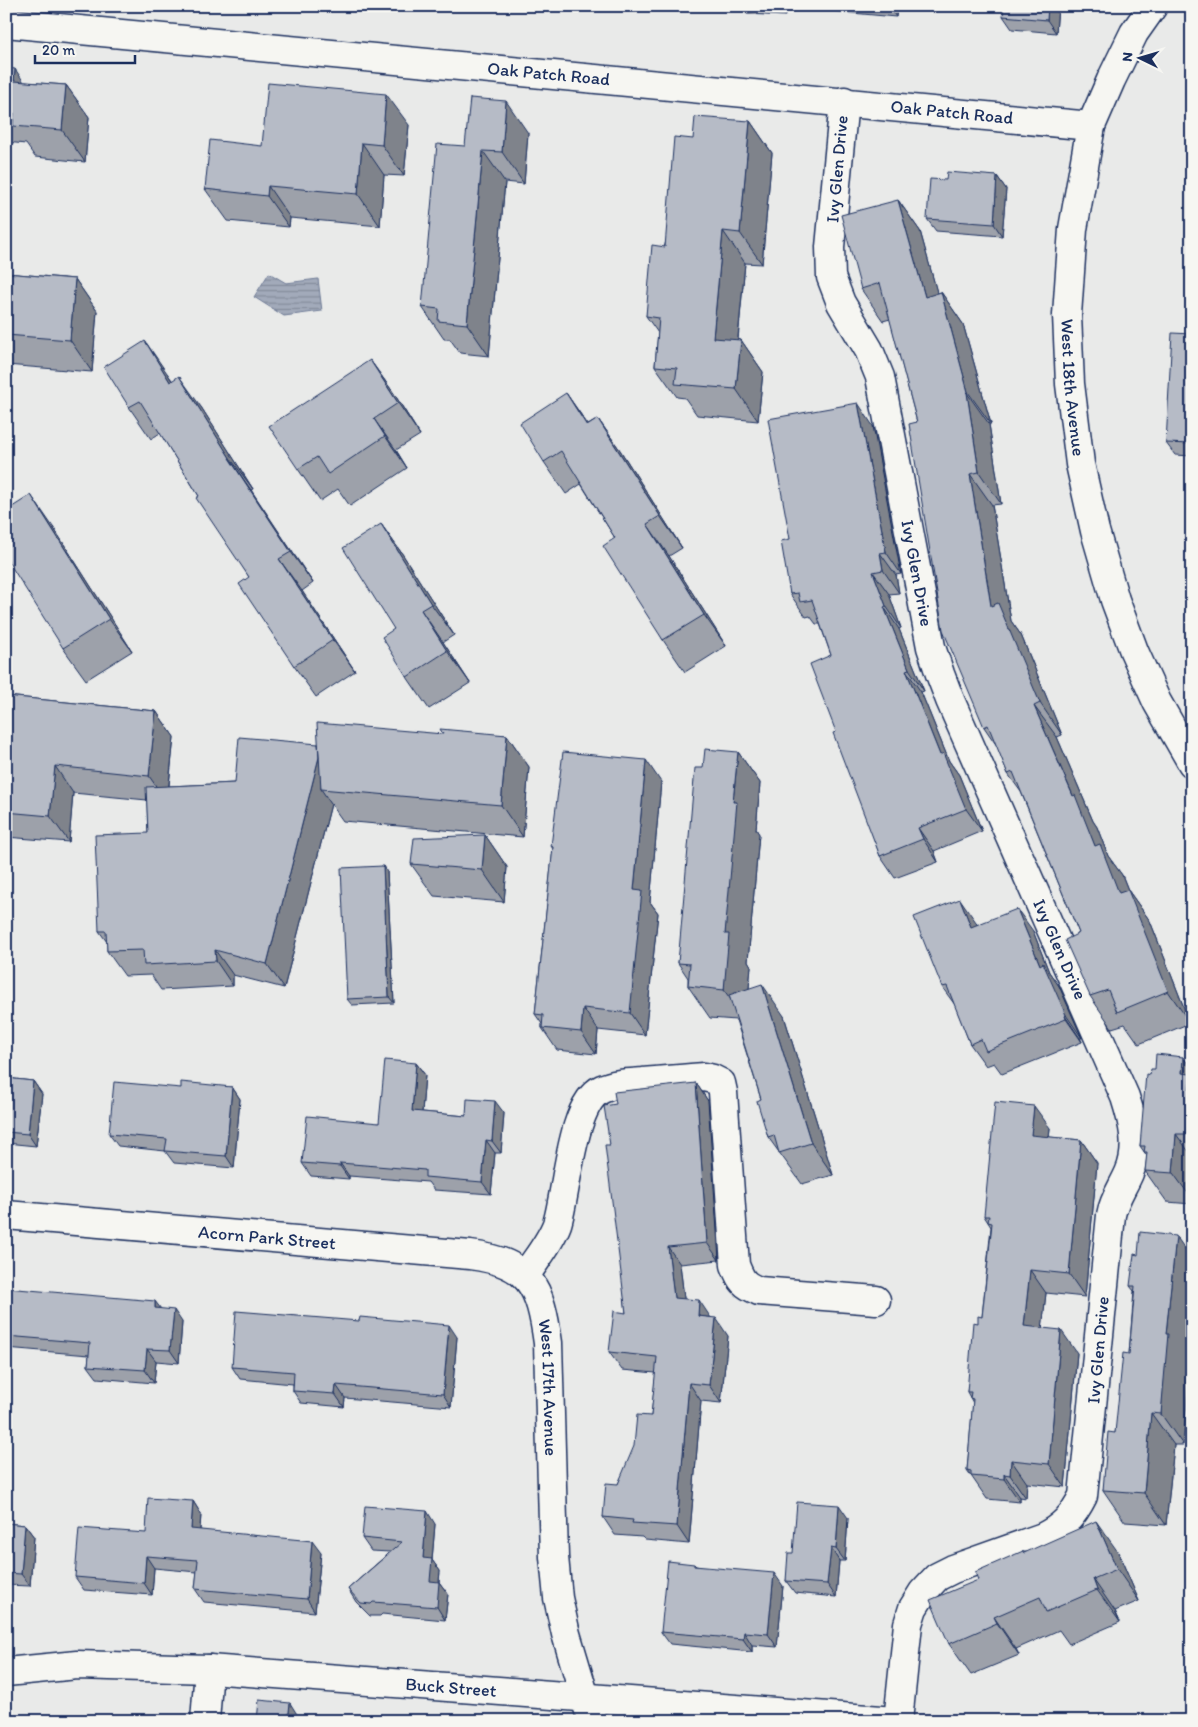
<svg xmlns="http://www.w3.org/2000/svg" width="1198" height="1727" viewBox="0 0 1198 1727" font-family="Itim,sans-serif">
<style>
.water{fill:url(#water-rules);stroke:#6c7995}
.lines{fill:none;stroke-linecap:round;stroke-linejoin:round}
.minor-casing{stroke:#1b2f5e;stroke-width:31}
.major-casing{stroke:#1b2f5e;stroke-width:31}
.minor{stroke:#f6f6f2;stroke-width:28}
.major{stroke:#f6f6f2;stroke-width:28}
.wall{fill:#9da1aa;stroke:#1b2f5e}
.shaded-wall{fill:#7f838b;stroke:#1b2f5e}
.building{fill:#b6bbc6;stroke:#1b2f5e}
.labels{text-anchor:middle;dominant-baseline:central;stroke-width:4.5;stroke-linejoin:round;paint-order:stroke}
.street-label{font-size:18px;fill:#1b2f5e;stroke:#f6f6f2}
</style>
<defs>
<pattern id="water-rules" width="6" height="5" patternUnits="userSpaceOnUse" patternTransform="scale(1.25)"><rect width="6" height="5" fill="#a2aaba"/><path d="M0 2.5h6" fill="none" stroke="#838b9a"/></pattern>
</defs>
<rect width="100%" height="100%" fill="#e9eae9"/>
<filter id="ink" filterUnits="userSpaceOnUse"><feTurbulence type="fractalNoise" baseFrequency=".02" numOctaves="2"/><feDisplacementMap in="SourceGraphic" scale="10" xChannelSelector="R" yChannelSelector="G"/><feConvolveMatrix kernelMatrix="1 2 1 2 8 2 1 2 1" color-interpolation-filters="sRGB"/></filter>
<g filter="url(#ink)">
<path class="water" d="M269,273L286,283L318,279L322,311L284,316L254,297Z"/>
<g class="lines">
<g class="minor-casing">
<g id="minor">
<path id="s1" d="M6,23C368,58 730,89 1091,126"/>
<path id="s2" d="M844,101L830,247L831,277L841,303L869,350L880,377L931,647L940,674L950,700L1125,1097C1133,1122 1140,1148 1129,1173C1123,1187 1114,1199 1111,1215L1083,1496C1073,1516 1063,1527 1043,1537L953,1569L937,1577L923,1592L913,1608L908,1624L898,1721"/>
<path id="s3" d="M6,1215L470,1255C531,1263 540,1286 548,1343L554,1557L558,1598L566,1634L592,1721"/>
<path d="M525,1276C536,1259 550,1243 557,1224C567,1193 571,1103 602,1089C615,1083 629,1083 643,1082C663,1080 684,1079 704,1077L713,1079L721,1083L723,1092L735,1265C741,1281 744,1285 759,1291L876,1300"/>
<path id="s4" d="M6,1672L77,1665L209,1669L895,1721"/>
<path d="M205,1721L209,1669"/>
</g>
</g>
<g class="major-casing">
<g id="major">
<path id="s5" d="M1153,6L1134,33L1111,80L1091,126L1073,229L1067,315L1070,384L1080,464L1095,531L1115,600L1134,651L1157,702L1192,763"/>
</g>
</g>
<use href="#minor" class="minor"/>
<use href="#major" class="major"/>
</g>
<path class="wall" d="M742,6H897L896,17L785,7V16L747,14Z
M1058,6L1056,33L1012,29L1003,16Z
M6,68L24,82L66,85L89,117L85,162L35,157L26,144L6,142Z
M750,121L772,153L762,264L745,263L738,340H741L763,372L758,421L697,415L685,398L677,397L655,366L658,333L646,316L693,139Z
M409,125L404,176L384,175L380,226L290,218L289,227L228,221L205,189Z
M528,133L524,184L505,182L489,356L460,353L450,339H444L422,307L465,146Z
M997,176L1006,189L1002,236L936,231L927,219L946,180Z
M898,200L920,231L937,293L941,292L963,324L991,424H989L1001,504L992,505L1011,621L1021,635L1062,735L1057,737L1093,821L1097,827L1108,856L1122,875L1128,890L1150,921L1190,1023L1139,1044L1125,1024L1112,1028L1090,996L1079,933L1021,792L1008,774L997,746L984,727L917,422L890,319L883,321L861,289Z
M6,273L75,279L97,311L92,372L6,365Z
M1192,334V456L1175,455L1166,443Z
M370,360L393,392L420,435L396,450L407,468L350,506L338,489L320,501L298,469Z
M167,373L172,380L201,407L253,489L251,490L313,583L302,591L355,671L316,697L294,666L249,577L160,433L151,439L129,407Z
M566,393L588,425L598,419L620,450L682,548L669,556L726,646L685,672L663,640L615,538L581,484L566,494L544,462Z
M873,426L901,574L896,575L899,593L889,594L901,628L899,629L924,691L921,692L949,761L959,775L982,831L934,851L938,862L895,878L880,856L836,732L831,655L820,624H816L810,616L806,617L790,594V539Z
M381,524L403,555L454,635L443,642L470,683L429,709L407,677L394,629Z
M53,527L132,651L86,680L63,648Z
M6,696L156,711L174,737L169,786L235,783L318,744L443,734L507,735L529,767L523,837L343,821L331,804L284,988L233,975V986L161,990L151,975L125,976L107,951V942L99,931L148,833L147,800L73,793L69,842L6,837Z
M738,752L760,783L756,829L759,834L748,961L751,966L749,988L784,1016L833,1175L802,1184L768,1137L761,1099L736,1020L710,1018L688,986V978L678,963L703,768Z
M661,782L650,902L658,913L645,1035L598,1030L596,1054L557,1050L542,1028V1024L535,1014L553,849L551,846Z
M485,835L507,867L504,902L434,896L411,864Z
M387,872L394,1003L352,1005L347,999Z
M976,922L977,925L1033,931L1049,972L1059,986L1082,1038H1080L1082,1042L1002,1074L994,1063L986,1066L970,1044L955,1005L942,987Z
M1183,1057L1192,1069V1204L1167,1202L1145,1171L1147,1156L1140,1146L1150,1075L1155,1069Z
M416,1063L425,1075L422,1112L466,1116L504,1113L501,1153H495L491,1194L434,1190L428,1182L349,1176V1179L311,1176L302,1163L379,1123Z
M6,1078L33,1081L42,1094L36,1146L6,1143Z
M696,1083L708,1101L719,1260L680,1264L684,1299L711,1318L728,1336L721,1403L701,1401L689,1544L645,1540L642,1537L615,1535L603,1517L618,1484L651,1416L656,1373L622,1370L609,1352L626,1313L610,1145L616,1104Z
M232,1087L240,1099L234,1168L174,1163L165,1151L118,1146L109,1134L181,1088Z
M1050,1128L1049,1137L1081,1140L1097,1163L1085,1297L1046,1293L1042,1328L1077,1353L1065,1487L1027,1483L1026,1498L1020,1497V1502L987,1499L967,1470L973,1403L967,1392L978,1323L982,1317L991,1227L984,1216Z
M1192,1259V1328L1188,1364L1190,1366L1183,1445H1174L1166,1525L1125,1522L1103,1490L1115,1433L1129,1354L1134,1291L1130,1286Z
M6,1287L7,1288L160,1309L182,1322L179,1363L156,1361L154,1383L97,1378L88,1366L89,1355L6,1348Z
M457,1337L451,1407L345,1398L344,1407L301,1403L293,1391V1384L240,1379L232,1367Z
M193,1501L201,1514L200,1530L321,1553L315,1612L204,1602L195,1589L197,1572L154,1568L152,1595L84,1590L75,1577L146,1533Z
M848,1518L845,1561H839L836,1597L795,1593L786,1581L793,1553Z
M6,1523L25,1525L34,1537L30,1586L6,1585Z
M435,1524L432,1560L440,1571L439,1582L448,1594L445,1620L382,1614L380,1616H370L356,1602L348,1589L390,1552L371,1551L362,1538Z
M1024,1552H1118L1139,1601L1115,1611L1120,1622L1069,1644L1059,1630L1016,1649L1019,1655L971,1675L949,1644L978,1580Z
M694,1564L696,1566L783,1586L777,1647L752,1645V1652L670,1644L661,1632Z"/>
<path class="shaded-wall" d="M777,6H785V16Z
M888,6H897L896,17Z
M1048,6H1058L1056,33L1047,20Z
M15,69L37,101L14,81Z
M66,85L89,117L85,162L62,130Z
M386,94L409,125L404,176L382,145Z
M506,101L528,133L524,184L502,152Z
M750,121L772,153L762,264L740,233Z
M362,143L384,175L380,226L358,194Z
M483,151L505,182L489,356L467,324Z
M997,176L1006,189L1002,236L994,224Z
M268,186L290,218L289,227L267,196Z
M898,200L920,231L947,328L925,297Z
M723,231L745,263L735,369L713,338Z
M75,279L97,311L92,372L70,340Z
M941,292L963,324L991,424L968,392Z
M741,340L763,372L758,421L736,389Z
M145,341L167,373L192,413L170,382Z
M370,360L393,392L420,435L398,403Z
M179,376L201,407L253,489L230,458Z
M566,393L588,425L587,426Z
M967,393L989,424L1001,504L979,472Z
M858,403L873,426L901,574L886,552Z
M374,419L396,450L407,468L385,436Z
M598,419L620,450L682,548L660,516Z
M229,458L251,490L313,583L291,552Z
M970,474L992,505L1011,621L1021,635L1062,735L1040,703L991,606Z
M31,495L53,527L132,651L109,619Z
M381,524L403,555L454,635L431,604Z
M647,524L669,556L726,646L704,615Z
M880,553L896,575L899,593L883,570Z
M279,559L302,591L355,671L333,640Z
M873,572L889,594L901,628L886,606Z
M884,607L899,629L924,691L909,669Z
M421,610L443,642L470,683L447,651Z
M906,670L921,692L949,761L959,775L982,831L966,809L940,755Z
M1034,706L1057,737L1093,821L1097,827L1108,856L1122,875L1128,890L1150,921L1190,1023L1168,991L1119,893L1095,846Z
M156,711L174,737L167,802L149,776Z
M507,735L529,767L523,837L501,805Z
M322,745L321,789L331,804L284,988L267,964Z
M738,752L760,783L756,829L759,834L748,961L751,966L746,1021L724,990L725,934L733,802Z
M646,760L661,782L650,902L658,913L645,1035L630,1013L634,890Z
M55,766L73,793L69,842L50,816Z
M918,828L934,851L938,862L923,839Z
M485,835L507,867L504,902L482,870Z
M383,866L387,872L394,1003L389,997Z
M960,899L976,922L987,950L971,927Z
M1017,909L1033,931L1049,972L1059,986L1082,1038L1066,1015L1040,965Z
M215,950L233,975V986L216,961Z
M762,984L784,1016L833,1175L811,1143Z
M583,1008L598,1030L596,1054L581,1032Z
M1065,1016L1080,1038L1082,1042L1066,1019Z
M1183,1057L1192,1069V1143L1186,1134L1182,1073Z
M416,1063L425,1075L421,1124L412,1111Z
M33,1081L42,1094L36,1146L28,1134Z
M696,1083L708,1101L719,1260L707,1243Z
M232,1087L240,1099L234,1168L226,1156Z
M495,1101L504,1113L501,1153L492,1141Z
M1034,1106L1050,1128L1047,1158L1031,1135Z
M1176,1134L1192,1156V1199L1173,1173Z
M486,1140L495,1153L491,1194L482,1182Z
M1081,1140L1097,1163L1085,1297L1069,1274Z
M340,1163L349,1176V1179L340,1166Z
M1176,1236L1192,1259V1328L1188,1364L1190,1366L1183,1445L1161,1414L1166,1334Z
M668,1247L680,1264L686,1315L674,1298Z
M1030,1270L1046,1293L1040,1349L1024,1326Z
M699,1300L711,1318L698,1316Z
M155,1301L164,1313L155,1308Z
M174,1310L182,1322L179,1363L170,1350Z
M716,1318L728,1336L721,1403L709,1385Z
M449,1325L457,1337L451,1407L443,1394Z
M1061,1330L1077,1353L1065,1487L1049,1464Z
M147,1349L156,1361L154,1383L145,1370Z
M689,1383L701,1401L689,1544L677,1526Z
M336,1385L345,1398L344,1407L335,1394Z
M1151,1413L1174,1445L1166,1525L1144,1493Z
M1011,1460L1027,1483L1026,1498L1010,1475Z
M1004,1474L1020,1497V1502L1004,1479Z
M6,1500L8,1502L6,1523Z
M193,1501L201,1514L199,1541L191,1529Z
M839,1505L848,1518L845,1561L836,1549Z
M427,1511L435,1524L432,1560L440,1571L439,1582L448,1594L445,1620L437,1607L423,1558Z
M1096,1521L1118,1552L1139,1601L1117,1569Z
M25,1525L34,1537L30,1586L21,1574Z
M312,1541L321,1553L315,1612L307,1599Z
M831,1548L839,1561L836,1597L827,1584Z
M146,1556L154,1568L152,1595L144,1583Z
M774,1573L783,1586L777,1647L768,1634Z
M1093,1579L1115,1611L1120,1622L1097,1590Z
M994,1617L1016,1649L1019,1655L997,1623Z
M744,1632L752,1645V1652L743,1639Z
M290,1703L298,1716V1721H288Z"/>
<path class="building" d="M1004,6H1048L1047,20L1003,16Z
M6,68L15,69L14,81L66,85L62,130L13,126L14,113H6Z
M268,83L386,94L382,145L362,143L358,194L268,186L267,196L205,189L210,140L262,146Z
M470,98L506,101L502,152L483,151L467,324L438,321L439,309L422,307L437,144L465,146Z
M695,117L750,121L740,233L723,231L713,338L741,340L736,389L675,384L677,368L655,366L659,318L646,316L652,245L665,247L674,137L693,139Z
M947,172L997,176L994,224L927,219L930,179L946,180Z
M898,200L925,297L941,292L968,392L967,393L979,472L970,474L991,606L998,603L1040,703L1034,706L1073,796L1075,795L1095,846L1100,844L1119,893L1128,890L1168,991L1117,1012L1108,990L1090,996L1065,940L1079,933L1013,772L1008,774L988,725L984,727L943,630L909,424L917,422L880,283L861,289L841,215Z
M6,273L75,279L70,340L6,335Z
M1172,333L1192,334V444L1166,443Z
M145,341L170,382L179,376L230,458H229L291,552L279,559L333,640L294,666L239,584L249,577L196,498L199,496L140,401L129,407L104,367Z
M370,360L398,403L374,419L385,436L328,474L317,457L298,469L269,426Z
M566,393L587,426L598,419L660,516L647,524L704,615L663,640L603,546L615,538L561,451L544,462L520,423Z
M858,403L886,552L880,553L883,570L873,572L886,606L884,607L909,669L906,670L940,755L943,753L966,809L918,828L923,839L880,856L833,733L836,732L810,664L831,655L812,600L800,602L798,593L790,594L781,541L790,539L768,419Z
M31,495L109,619L63,648L6,558V511Z
M1192,517V534L1190,533Z
M381,524L431,604L421,610L447,651L407,677L382,637L394,629L343,548Z
M6,696L156,711L149,776L55,766L50,816L6,812Z
M317,723L443,734L440,729L507,735L501,805L321,789Z
M239,737L318,744L319,757L267,964L215,950L216,961L144,965L143,950L107,951L106,931H99L95,835L148,833L146,787L235,783Z
M705,749L738,752L733,802H737L725,934H729L724,990L688,986L690,964L678,963L695,768H703Z
M563,752L646,760L634,890L642,891L630,1013L583,1008L581,1032L542,1028L543,1015L535,1014L553,847L551,846Z
M485,835L482,870L411,864L414,838Z
M383,866L389,997L347,999L341,868Z
M960,899L971,927L1017,909L1040,965L1043,963L1066,1015L1065,1016L1066,1019L986,1051L981,1039L970,1044L947,986L942,987L914,917Z
M762,984L811,1143L779,1153L774,1135L768,1137L757,1101L761,1099L729,995Z
M1156,1054L1183,1057L1182,1073L1190,1074L1186,1134H1176L1173,1173L1145,1171L1147,1152H1144L1145,1146H1140L1146,1074L1150,1075L1151,1069H1155Z
M385,1060L416,1063L412,1111L466,1116L467,1099L495,1101L492,1141L486,1140L482,1182L425,1177V1170L340,1163V1166L302,1163L307,1116L379,1123Z
M6,1078L33,1081L28,1134L6,1132Z
M114,1082L181,1088V1082L232,1087L226,1156L165,1151L167,1139L109,1134Z
M696,1083L707,1243L668,1247L674,1298L699,1300L698,1316L716,1318L709,1385L689,1383L677,1526L632,1523L633,1520L603,1517L606,1483L618,1484L634,1446L637,1415L651,1416L657,1357L609,1352L614,1311L626,1313L605,1145H610L604,1106L616,1104L614,1092Z
M995,1102L1034,1106L1031,1135L1081,1140L1069,1274L1030,1270L1024,1326L1061,1330L1049,1464L1011,1460L1010,1475L1004,1474V1479L971,1476V1471L967,1470L973,1399L970,1398L971,1392H967L973,1322L978,1323V1316L982,1317L992,1223L988,1222L989,1216H984Z
M1140,1232L1176,1236L1166,1334H1168L1161,1414L1151,1413L1144,1493L1103,1490L1108,1432L1115,1433L1123,1353L1129,1354L1135,1286H1130L1134,1254L1138,1255Z
M6,1288L155,1301V1308L174,1310L170,1350L147,1349L145,1370L88,1366L90,1343L6,1336Z
M236,1311L359,1321L360,1317L449,1325L443,1394L336,1385L335,1394L293,1391L294,1372L232,1367Z
M148,1498L193,1501L191,1529L312,1541L307,1599L195,1589L198,1560L146,1556L144,1583L75,1577L79,1528L146,1533Z
M797,1502L839,1505L836,1549L831,1548L827,1584L786,1581L788,1553H793Z
M365,1506L427,1511L423,1558L432,1559L430,1581L439,1582L437,1607L373,1602L371,1604L361,1603L348,1589L402,1542L362,1538Z
M1096,1521L1117,1569L1093,1579L1097,1590L1046,1612L1040,1597L994,1617L997,1623L949,1644L930,1600L978,1580L975,1572L1023,1551L1024,1553Z
M6,1523L25,1525L21,1574L6,1573Z
M668,1561L694,1564V1566L774,1573L768,1634L744,1632L743,1639L661,1632Z
M259,1700L290,1703L288,1721H257Z"/>
</g>
<g class="labels">
<g class="street-label">
<text stroke="none"><textPath href="#s1" startOffset="545">Oak Patch Road</textPath></text>
<text stroke="none"><textPath href="#s1" startOffset="950">Oak Patch Road</textPath></text>
<text transform="translate(837 169) rotate(-85)">Ivy Glen Drive</text>
<text stroke="none"><textPath href="#s5" startOffset="399">West 18th Avenue</textPath></text>
<text stroke="none"><textPath href="#s2" startOffset="488">Ivy Glen Drive</textPath></text>
<text stroke="none"><textPath href="#s2" startOffset="892">Ivy Glen Drive</textPath></text>
<text stroke="none"><textPath href="#s3" startOffset="262">Acorn Park Street</textPath></text>
<text transform="translate(1098 1350) rotate(-85)">Ivy Glen Drive</text>
<text stroke="none"><textPath href="#s3" startOffset="642">West 17th Avenue</textPath></text>
<text stroke="none"><textPath href="#s4" startOffset="446">Buck Street</textPath></text>
</g>
</g>
<rect width="1198" height="1727" fill="none" stroke="#f6f6f2" stroke-width="25"/>
<rect x="12" y="12" width="1173" height="1702" fill="none" stroke="#1b2f5e" stroke-width="2" filter="url(#ink)"/>
<g transform="translate(1140 58) rotate(275)" stroke="#f6f6f2" stroke-width="4" paint-order="stroke">
<path d="M0-4L9 19L0 12L-9 19Z" fill="#1b2f5e"/>
<text y="-8" font-size="14" font-weight="bold" text-anchor="middle" fill="#1b2f5e">N</text>
</g>
<path d="M35 55v8h100v-8" fill="none" stroke="#1b2f5e" stroke-width="2.5"/>
<text x="42" y="55" font-size="15" fill="#1b2f5e" stroke="#f6f6f2" stroke-width="4" paint-order="stroke">20 m</text>
</svg>
